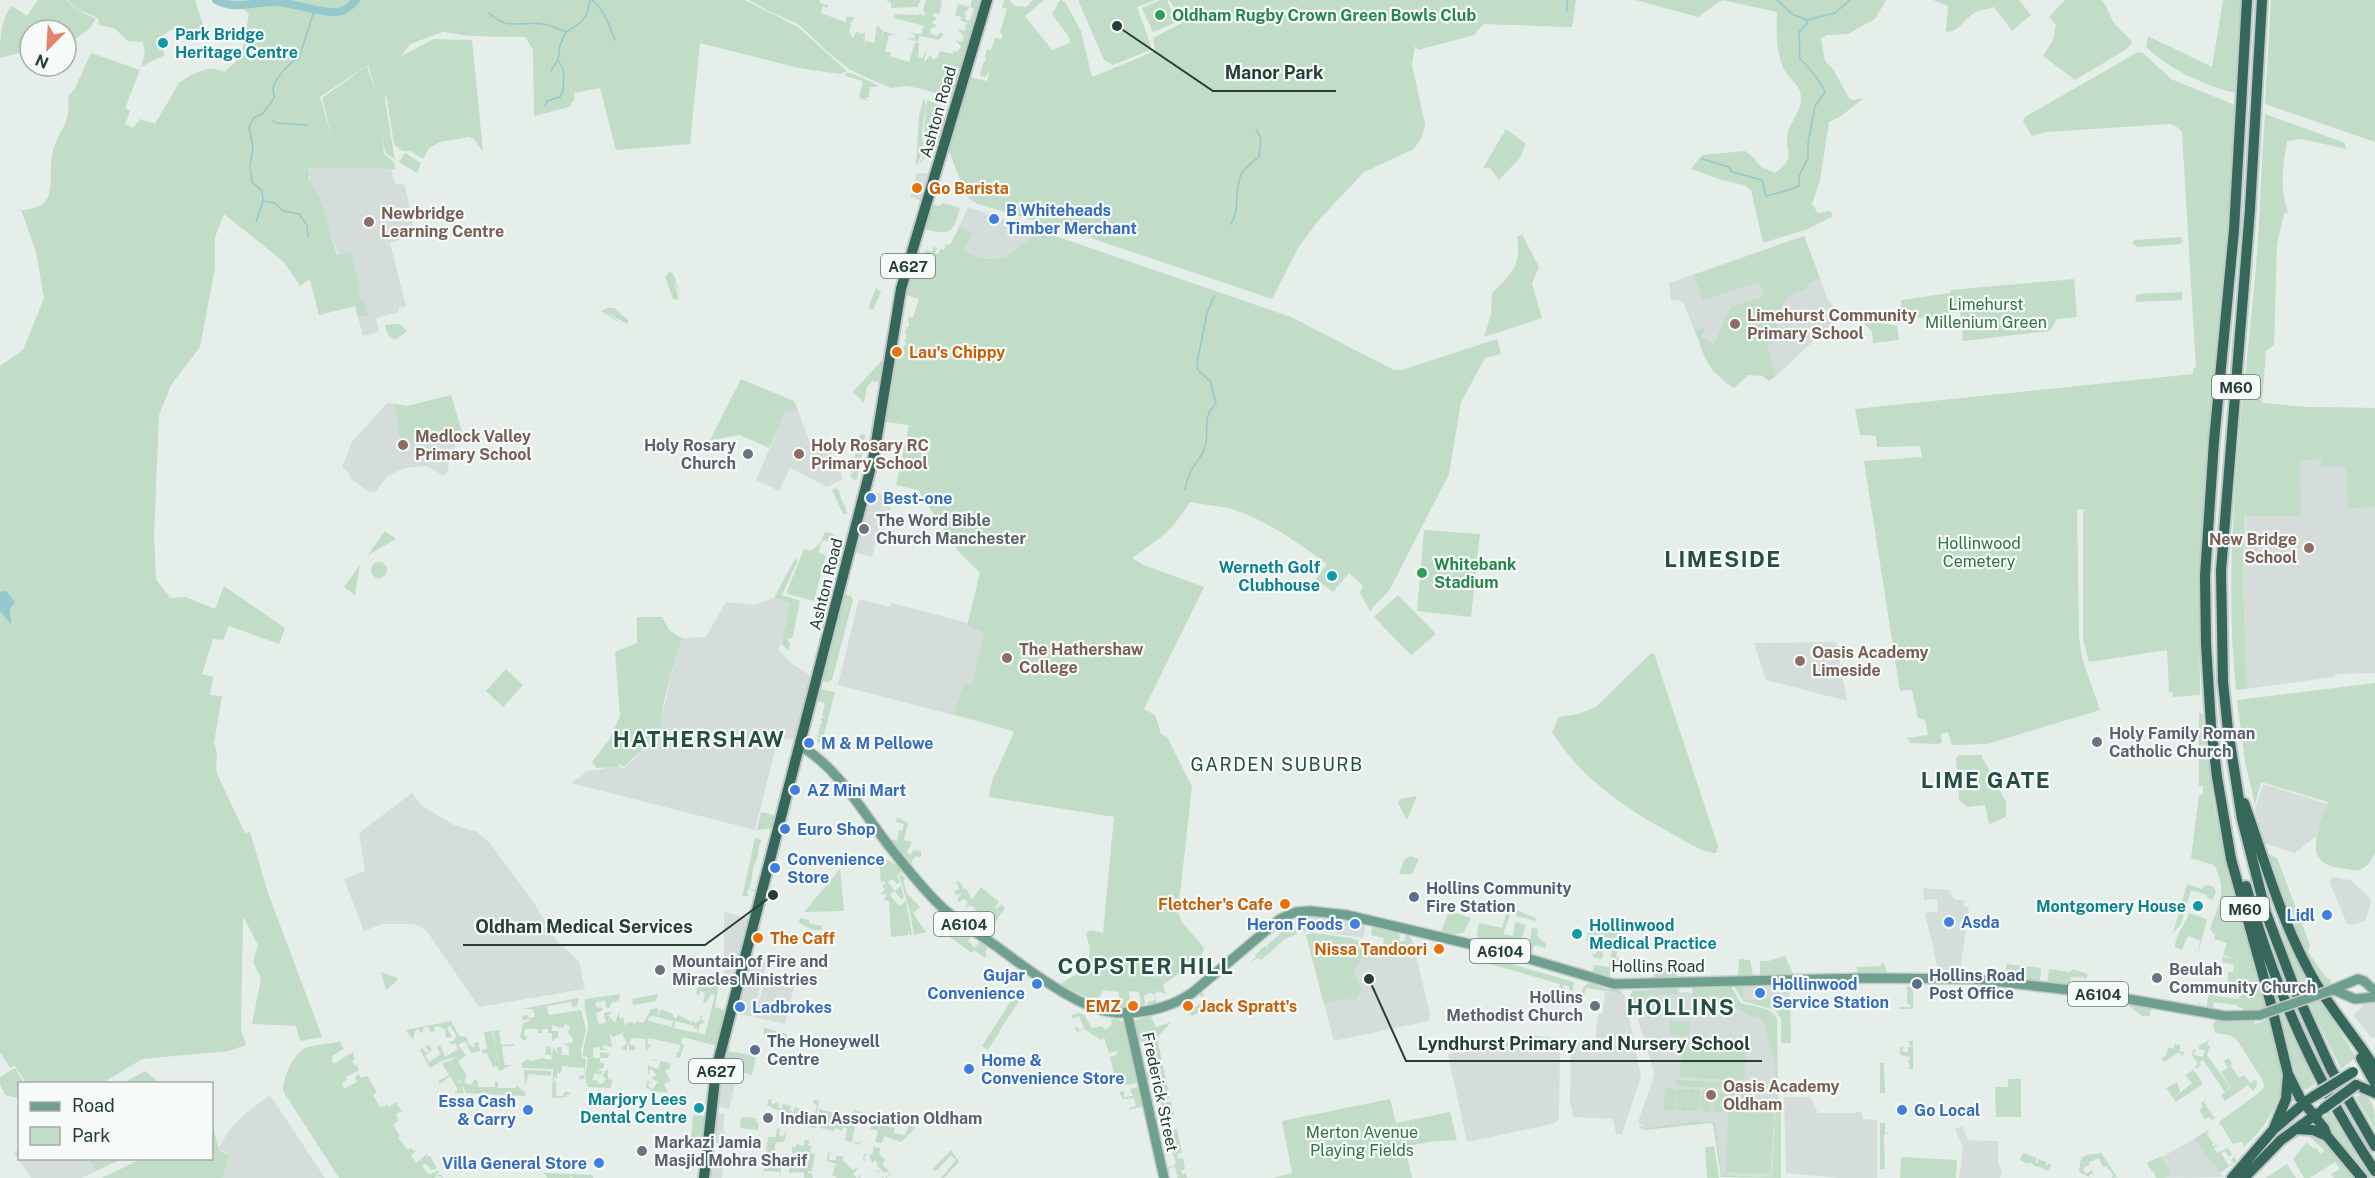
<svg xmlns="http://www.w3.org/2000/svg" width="2375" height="1178" viewBox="0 0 2375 1178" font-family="'Public Sans',sans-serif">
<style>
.built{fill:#d4ddd9}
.green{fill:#c1dcc7;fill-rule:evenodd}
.water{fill:#94c8cd}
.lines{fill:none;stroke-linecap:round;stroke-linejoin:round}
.stream{stroke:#94c8cd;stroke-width:1.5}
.river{stroke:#94c8cd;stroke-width:8}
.major-casing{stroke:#c2c9c7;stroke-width:12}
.highway-casing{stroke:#c2c9c7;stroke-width:14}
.major{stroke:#6f9f8f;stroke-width:9}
.highway{stroke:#35685a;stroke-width:10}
.major-bridge-casing{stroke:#c2c9c7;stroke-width:12;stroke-linecap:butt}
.highway-bridge-casing{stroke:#c2c9c7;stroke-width:14;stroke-linecap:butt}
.major-bridge{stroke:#6f9f8f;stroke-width:9}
.highway-bridge{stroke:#35685a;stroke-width:10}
.leisure-dot{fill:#2e9e5b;stroke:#f6faf8;stroke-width:2}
.culture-dot{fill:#0f9aa8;stroke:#f6faf8;stroke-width:2}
.food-dot{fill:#e8710a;stroke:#f6faf8;stroke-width:2}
.shop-dot{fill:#3f7fe0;stroke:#f6faf8;stroke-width:2}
.education-dot{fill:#8d6e63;stroke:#f6faf8;stroke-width:2}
.worship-dot{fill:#6b7280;stroke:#f6faf8;stroke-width:2}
.service-dot{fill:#5c6f8a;stroke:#f6faf8;stroke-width:2}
.labels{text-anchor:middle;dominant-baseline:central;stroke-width:4.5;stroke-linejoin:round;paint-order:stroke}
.shield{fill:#f6faf8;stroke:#647670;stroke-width:1.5}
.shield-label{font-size:15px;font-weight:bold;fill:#263e36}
.leisure-label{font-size:16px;font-weight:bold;fill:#27864d;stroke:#f6faf8;text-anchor:start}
.culture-label{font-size:16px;font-weight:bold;fill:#0d838f;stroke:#f6faf8;text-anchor:end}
.street-label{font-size:16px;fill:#263e36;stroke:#f6faf8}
.food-label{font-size:16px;font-weight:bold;fill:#c56008;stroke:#f6faf8;text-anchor:start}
.shop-label{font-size:16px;font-weight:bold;fill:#366cbe;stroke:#f6faf8;text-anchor:start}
.education-label{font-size:16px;font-weight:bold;fill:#785e54;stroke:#f6faf8;text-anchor:start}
.park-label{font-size:16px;fill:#347247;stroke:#f6faf8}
.worship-label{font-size:16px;font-weight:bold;fill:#5b616d;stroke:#f6faf8;text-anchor:start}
.service-label{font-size:16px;font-weight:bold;fill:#4e5e75;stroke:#f6faf8;text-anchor:start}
.neighbourhood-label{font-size:18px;letter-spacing:1.5px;fill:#244f41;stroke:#f6faf8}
.district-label{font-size:22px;font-weight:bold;letter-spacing:1.5px;fill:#244f41;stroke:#f6faf8}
.leader{fill:none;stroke:#263e36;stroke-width:2}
.callout-dot{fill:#263e36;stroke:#f6faf8;stroke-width:2}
.callout-label{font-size:18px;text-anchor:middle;font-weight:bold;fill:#263e36;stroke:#f6faf8;stroke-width:4.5;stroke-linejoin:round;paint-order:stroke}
</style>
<rect width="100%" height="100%" fill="#e6eeea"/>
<path class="built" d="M310,168L391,169L395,183L405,185L415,234L390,243L406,306L398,308L399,312L376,318L379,332L363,336L355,306L319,315L306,264L339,255L310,188Z
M917,173H931L923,202L910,197Z
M968,207L1008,221V223L1033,236L1018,252L1001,259L979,258L963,250L959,227Z
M1804,236L1828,300L1839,313L1838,318L1776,376L1769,381L1763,376L1748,375L1734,388L1724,382L1707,362L1684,304L1678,300H1671L1669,283Z
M451,395L464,438L458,440L454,448L457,455L449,459L448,471L444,476L426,466L405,468L387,476L376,492H369L350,478L349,473L342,467L352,442L387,403L407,406Z
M2251,402L2305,407L2375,408V673L2336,674L2334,677L2247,689L2243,580Z
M786,411H798L812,448L827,443L843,479L827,487L790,468L779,491L756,480Z
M870,491L882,494V497L893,501L888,519L882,517L872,557L854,552Z
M1132,558L1143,565L1204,587L1143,709L989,797L992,779L1004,759L1014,731L838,685L859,599L890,607L891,603L968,623L980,573Z
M774,598L790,603L779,650L791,663L808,674L811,680L798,735L791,740L778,738L755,830L571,783L588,771L620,766L623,769L661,734V723L669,683L682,638L706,637L726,602L754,605Z
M1836,642L1847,701L1766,680L1754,643Z
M2263,784L2328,804L2316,837L2294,853L2264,843L2255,809Z
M412,793L422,806L454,825L477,832L489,842L534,903L557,941L579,961L585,989L479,1007L426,930L414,924H382L364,931L344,879L365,871L359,833Z
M2332,877L2350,880L2367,895L2371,901L2366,920L2354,925L2347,924L2330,883Z
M1923,888L1948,890L1954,899L1965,901L1964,906L1969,908L1960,971L1940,969L1937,965L1925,913L1938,911L1937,899L1924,900Z
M724,912L752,919L742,960L724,963Z
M1314,916L1366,924L1363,938L1311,930L1304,933L1300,917Z
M1312,933L1351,938L1394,952L1396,946L1411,950L1413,942L1430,1015L1428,1021L1334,1041L1306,935Z
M768,957L752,1017L737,1013L750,964L758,958Z
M731,969L737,972L734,985L721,987L724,971Z
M796,979L785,1024L754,1017L765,982Z
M1743,985H1790V998L1743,1000Z
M1605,992L1619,993L1625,997L1641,1077L1622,1134H1616L1613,1119L1573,1117L1570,1101L1571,1042L1595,1043L1598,1014H1603Z
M1685,992L1691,993L1692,997L1728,998L1740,1011L1762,1019L1775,1063L1776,1108L1772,1177L1722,1175L1715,1122L1696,1121L1645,1128L1638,1122L1652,1082L1654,1072L1638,1020L1639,1014L1649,995Z
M2375,1002V1037H2371L2353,1015L2365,1004Z
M1533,1035L1560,1039L1559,1120L1552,1124L1467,1142L1448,1054Z
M720,1075L736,1080L729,1109L716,1106Z
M270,1095L325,1178H222L230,1156L218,1148L231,1128L246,1113Z
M1784,1097H1810L1818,1113H1854L1861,1111L1863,1119L1877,1120V1178H1838L1786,1173Z
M715,1112L725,1114L723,1129L726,1135L725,1148H711Z
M1962,1126L1968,1140L1998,1141V1164L2002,1171L2000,1178H1959L1963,1148L1955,1129Z
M2194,1139L2223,1177L2165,1178L2172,1174L2162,1157Z
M19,1148L20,1158L121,1159L82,1178H31L14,1152Z
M711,1154H723L722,1178H709Z"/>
<path class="green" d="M38,0H67L74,8L96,19L90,28L68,45H66V30H30V50L0,58C0,39 0,21 12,6L27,16Z
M68,0H195L204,28L200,34C190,36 183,34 176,27L156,39L165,55L141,67L145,53L143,42L128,41L114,28L99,25L98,18L75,8Z
M211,0H525L527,4L526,0H745L798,27L847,71L840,74L798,68L700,43L690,144L616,150L600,88L574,93L575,99L569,107L534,116L533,50L525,37L470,36L443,32L410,44L400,57L434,39L472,40L483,152L474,139L468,137L440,142L429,148L423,159L410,151H402L394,144L386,94L385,100L395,160L385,152L382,134L384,154L394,162L395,169L309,168L310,176L308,177L319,197L337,255L351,252L361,291L358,292L360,299H363L368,315L358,317L355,306L319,315L310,279L300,286L284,262L224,214L215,237V268L200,347L171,385L159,415L154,536L156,579L170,598L186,597L215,609L224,586L285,628L279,644L229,626L223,640L213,639L202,674L213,677L210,695L222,696L214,743C219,752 215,764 217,774L245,833L250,832L268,893L322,1037L300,1041L296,1026L252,1024L261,978L253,962L258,945L243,916L241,1030L246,1045L228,1051L142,1059L101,1084L26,1083L15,1066L10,1068L0,1052V366L23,350L44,298L36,252L21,210C30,210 40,208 46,200C54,190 49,168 52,155C57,130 72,125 68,97L75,88L91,53L140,70L125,108L130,111L125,124L133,128L140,119L155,124L179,83C191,74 209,64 224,72L241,57L249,14L238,5ZM368,65L377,95L367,66L322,98L332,139L320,97Z
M749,0H820V3L828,5L827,8L823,6L821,13L845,22L844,28L847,16L855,18L851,23H849L851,25L849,33L853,38L856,32H860L857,37L861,33L865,34V37L861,36L865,38L864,44L866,41L874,43L877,25L883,31L880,41L884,31L895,35H889L885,51L891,53L890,56L909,62L915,42L919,43L918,57L923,58L927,49L924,60L926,61L928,57L932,56L931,58L934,59L938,57L940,51L953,54L954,51L957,52L961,47L956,40L962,42L964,36L957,29L965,31L966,24H969L960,20L963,18L955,15L958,4L969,7L964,14L966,15L965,20H970L974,9L970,7L972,0H981L954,97L948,98L926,90L907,86L891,88L863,76L849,69L828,52L798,24L770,12Z
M886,0H921L917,7L891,8V3Z
M926,0H941L942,4L939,14L934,13L933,16L937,18L932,23L936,25L935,27L931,28L930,33L938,36L939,33L944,34L939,40L920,36L918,41L906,39L915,38V35L908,32L921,34L924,26L894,18L895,14L918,15L920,13L924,16L926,14L923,10Z
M1004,0H1009L1015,6L1026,7L1033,0H1044L1025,16L1052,50L1070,43L1069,37L1052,14L1060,0L1065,2L1081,31L1092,77L1155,51L1153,38L1182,23V18L1169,0H1576L1572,27L1483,24L1474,35L1418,50L1415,46L1412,65L1425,124L1422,137L1414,149L1364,172L1318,221L1298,248L1272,299L1085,236L978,204L969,199L966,194L948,149L970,77L987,81L990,68L986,77L980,76L983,63L986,60L985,57L987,49L991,50L995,38L1001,39L1003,35L1000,32L1007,9L1002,7Z
M1078,0H1156L1137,7L1151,46L1150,50L1113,65L1104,60Z
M1161,0H1167L1177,22L1153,32L1142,8Z
M1636,0H1886L1875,19L1848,34L1827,35L1821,39L1825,61L1833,69L1849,98L1853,100L1864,98L1841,116L1829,122L1820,180L1812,204L1818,213L1830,211L1833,216L1808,229L1763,243L1751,190L1744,185L1722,180L1691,169L1702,155L1745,151L1752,156L1761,167L1775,173C1796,157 1786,157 1787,138C1787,125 1801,113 1801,99C1802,85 1788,79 1783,67C1776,50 1776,30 1777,12L1722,0L1698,17Z
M1933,0H2019L2031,15L2012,31L1994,7C1988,9 1979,10 1974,13C1963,20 1961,31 1946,32L1948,6Z
M2065,0H2101C2108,6 2109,15 2114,23C2119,30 2127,34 2132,42L2127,49L2075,80L2043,56L2053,40L2056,25L2049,17Z
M2223,0H2241L2235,93C2202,84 2172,71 2146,47L2148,36L2212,67Z
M2271,0H2375V142L2265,104Z
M2138,52L2143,53L2171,79L2235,105L2233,162L2205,480L2199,579L2200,695L2173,697V692H2169L2167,650L2089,662L2083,639V512L2086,510L2077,509L2079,637L2082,658L2100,710L1987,744L1952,745L1948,732L1941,734L1942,742L1939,744L1910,743L1907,738L1928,735L1925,720L1918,718L1912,690L1900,691L1864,461L1922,457L1920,446L1877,447L1876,436L1860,435L1855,409L2193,374V368H2196L2182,132L2177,127L2170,124L2046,132L2032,136L2023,121L2025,117Z
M846,73H851L877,85V87H869L871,89L869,90V97L865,98L869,101L859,98L863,81L845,76Z
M924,98L926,105L922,131L924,149L916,167L919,115Z
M927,100L949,109L942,138L919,165L925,150L924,130Z
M2265,114L2345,143L2346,149L2302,139L2287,141C2283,166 2279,188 2288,212L2284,214L2277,244L2274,345L2266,351L2262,403L2305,407L2375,408V507L2348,508L2346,466L2321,467V459L2300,460L2301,516H2245L2243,580L2247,689L2236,690C2222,553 2242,414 2255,278C2260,223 2261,169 2265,114Z
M1506,129L1526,144L1519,159L1499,180L1490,168H1483Z
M405,153L421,163L417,173L399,162Z
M943,203L960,208C954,231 951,237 925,229L932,204L939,206Z
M959,227L972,233L963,250C999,269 1013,256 1038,230L1291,317L1394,370H1402L1497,339L1501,354L1485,358L1461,402L1449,474L1390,589L1370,611L1360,593L1363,586L1349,573L1333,592L1316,579L1327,564C1299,543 1269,522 1235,510C1224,506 1203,505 1190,502C1171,532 1161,538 1132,558L1143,565L1204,587L1144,709L1155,715L1161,734L1167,737L1192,787L1178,911C1181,928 1197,935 1204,949L1200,958L1163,985L1166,994L1157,991L1155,994L1156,1003L1148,1005L1147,1002L1155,1000L1154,994L1149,993L1144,996L1145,1005L1141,1006L1139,992L1129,991L1130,1007H1120L1119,992L1103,990L1098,1003L1060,984L1082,971L1081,967L1088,965L1090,948L1086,934L1090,930L1103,933L1114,817L989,797C993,773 1006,754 1014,731L954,714L964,684L972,686L984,632L967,626L980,573L958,551L918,490L896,485L909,425L886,422L895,356L902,357L905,353L903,348L906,344L904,339H907L905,336H908L905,334L906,327H909L908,317L913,318L919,299L906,295L918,255L922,256L926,250L932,252L933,247L937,248L935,253L938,254L940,249L944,250L946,244L950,245Z
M1522,234L1539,267L1532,284L1542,318L1484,337L1491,314L1492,293C1511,275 1522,265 1517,237Z
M1804,236L1820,278L1807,283L1808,288L1788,296L1775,318L1781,340L1767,345L1776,376L1769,381L1763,376L1748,375L1734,388L1713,371L1703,354L1713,346L1731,307L1764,296L1760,282L1703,300L1694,275Z
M2181,237L2183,242L2180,244L2137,247L2132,243L2135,240Z
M669,272L673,273L681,296L674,281L679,300L673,299L665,277Z
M2074,279L2077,317L2057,319L2050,331L1963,341L1960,312L1947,313V316L1901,319V300L1950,293L1951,290Z
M876,288L881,292L873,310L870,309L869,306Z
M2182,292V300L2137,302L2135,299L2137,294Z
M608,308H614L629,321L627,324L606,312L625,326L601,311Z
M1857,309L1873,321L1897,326L1899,340L1873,343L1872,331L1853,313Z
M392,324H399L407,331L397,339C388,339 387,333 385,325Z
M1704,328L1705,329L1701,337L1713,344L1709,350L1703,353L1695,330Z
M884,358L878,382L872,381L867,387L864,403L853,392Z
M741,379L794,401L798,411H786L769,448L740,435L710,440Z
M451,395L461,430L407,446L401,442L394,404L407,406Z
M860,434L866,435L860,451L862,452L861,462L856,460L855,463L860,464L857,480L852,479L850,474L854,473L851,472Z
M838,487L837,490H839L842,502H844L843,504L846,506L844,507L846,508L847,514H843L832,490Z
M1424,530L1480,534L1471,617L1417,611Z
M385,531L396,539L368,555Z
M825,532L834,534L831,542L823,540L818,552L826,555L814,601L788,594L787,591L804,549L810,551L820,544Z
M796,557L797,562L782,595L800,601L793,635L792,638L788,639L790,645L788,651L781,643L790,603L774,598Z
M371 570a8 8 0 1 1 16 0a8 8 0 1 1-16 0Z
M360,565L355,595L344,587Z
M844,594L851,596L853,600L832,680L828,682L822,681Z
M1398,595L1436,634L1411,655L1374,617Z
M637,617H662L670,631L682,638C673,669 660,702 661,734L623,767L620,764L617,767L596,768L592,762L609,740L620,716L615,652L637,643Z
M1654,653L1718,846L1716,853C1704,853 1689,843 1678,837C1628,810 1583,781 1552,732L1559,717L1578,714L1596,707L1650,654Z
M506,669L523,685L503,707L486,691Z
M2375,683V853L2368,865L2358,871C2349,869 2338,868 2330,866C2302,856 2323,820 2328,802L2261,782L2255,805L2245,761L2237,700Z
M820,689L835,692L822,743L817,742L819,737L816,736L819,735V728H821L819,726L822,724L821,718L826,717L822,716L825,703L817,701Z
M2199,713H2202L2214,805L2229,876L2266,1009L2243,1012V1008L2237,1007V1005L2214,1002L2213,1009L2198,1004L2199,1001L2200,1005L2207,1006L2209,991L2203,990L2200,993L2202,989L2215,992V996L2239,999L2241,990L2227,987L2228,972H2237L2233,971L2234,965L2222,962L2223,957L2235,959L2223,955L2227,943L2214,939L2215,935L2210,929C2219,902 2228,893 2214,865L2191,858L2199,795L2203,794V786H2199Z
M1959,755H1981L2006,802V817L1989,824L1985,805L1967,807L1959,800L1956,758Z
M1417,796L1407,820L1398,803L1400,799Z
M761,812L778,816L773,828L757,830Z
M897,817L908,823L904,840L912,842L907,852L910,855L914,850L921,851V856L919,858L916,856L912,861L913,865L890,841V839L897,841L899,831L894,829L902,831L904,824L896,822Z
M755,838L762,840L759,846L757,860L755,861L756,863L754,864L750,888H748L758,891L757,897L756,892L747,889L748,896H742V898Z
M2266,853L2277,858L2310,945L2308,952L2325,976L2331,980V983L2325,987C2300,944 2283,900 2266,853Z
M1410,856L1419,859L1412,874H1399L1404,860Z
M879,858L890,861L903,870L897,875L900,882L897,884L892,879L888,882L895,891L901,886L904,897L902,900L894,891L890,895L899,906L906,901L912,935H910L908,929V935L891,937L889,901L884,900L887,893L884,895L881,893L886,888L882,887L885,883L884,881L881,883Z
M840,869L844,911L804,912Z
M901,874L906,879L903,881L907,893L920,907L913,913L926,932L914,935L910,912L899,875Z
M959,881L964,889L966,888L972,900L981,887L999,902L995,908L997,909L1001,904L1005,908L994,924L993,920L983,915L984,913L982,911L977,918L979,920L977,923L974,921L979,913L974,909L975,907H972L970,905L965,909L968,902L964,899L959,902L957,900L962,893L956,895L954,891L960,889L956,883L947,885Z
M2187,884L2202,889L2204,886L2209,885L2214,887L2216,891L2213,900L2207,898V895L2191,890L2181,924L2173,933Z
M2272,894L2316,991L2305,995L2287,950L2270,895Z
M1511,908L1536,918V921L1516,916V914L1511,912L1503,934L1513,936L1515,922L1526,925L1519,945L1529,947L1532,928L1538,929L1537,936L1546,944V948L1534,945L1532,955L1516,950L1517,938L1511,949L1500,946L1498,944L1497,946L1481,941L1477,935L1479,923L1502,928L1507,911Z
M1449,911L1471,918L1464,932L1453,935L1441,931Z
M2189,913L2207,919L2198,954L2200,940L2188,936L2182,950L2175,947C2175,935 2185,925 2189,913Z
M947,916L951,924L949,928H951L955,922L972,935L968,941L975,948L980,941L988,947L985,952L987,954L985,958L974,950L972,953L935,927L940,917Z
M801,918L809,920V923L822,926V930C810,931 808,927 798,922Z
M1292,918L1297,934L1285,939L1261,960L1258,958L1249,963L1256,957L1255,955L1265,946L1269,948L1267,945L1283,931L1280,927L1287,931L1289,926L1292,927Z
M1372,926L1403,932L1399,934L1400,942L1405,940L1406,933L1408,934L1413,942L1411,950L1396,946L1394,952L1382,949L1384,938L1371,935Z
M1589,928L1622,929L1616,957L1621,958L1620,968L1614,967L1613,970L1611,969L1609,978L1593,972L1594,965L1609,967L1614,939L1595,935L1594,942L1604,944V950H1601L1603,951L1602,959L1594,958L1592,954H1596L1597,948L1591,947V942L1586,941Z
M1312,933L1351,938L1367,945L1354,973L1362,989L1356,999L1350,1001L1348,998L1324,1004L1306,935Z
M1785,956L1793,974L1760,975V961H1768Z
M1487,957L1574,982L1573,991L1569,990V987L1564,985L1562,990L1564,993L1559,992L1551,997L1553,989L1559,991L1560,984L1486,963L1484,969Z
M1739,959L1750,960L1753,975L1738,976Z
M1881,963H1884L1887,973H1858L1856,967L1881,966Z
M2007,964L2041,968L2040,981L2005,977Z
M1654,968H1677V977L1654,978Z
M2049,969L2070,972L2072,969L2088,974L2085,980L2083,976L2081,979L2080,976L2076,978V976L2073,978L2072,975L2069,985L2047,983Z
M381,972L397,978L398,980L386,990Z
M707,975L719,984L715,1007L726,1011L717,1046L682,1037L681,1043L684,1045L680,1058L676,1057L677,1053L675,1052H679L680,1045L649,1038L647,1044L651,1045L646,1051L645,1039L631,1038L629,1045H635V1050H629V1045H627V1051L621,1048L627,1043L622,1034L626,1031L613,1037L610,1034L612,1047L603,1045V1048L608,1050H600V1047L593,1048V1058H600V1052L609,1053L608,1058H600V1062L604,1063V1067L597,1071H603L600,1075L595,1073L592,1080L598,1081L597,1083L601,1084L603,1083L606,1078L602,1076L606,1070H608V1079L612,1080L611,1088L588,1087L585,1077L588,1057L583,1056C583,1046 587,1037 588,1027C588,1017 583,1010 585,999L620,994L618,1003L616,999V1003L614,1001L610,1005V1007L606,1008L605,1000L595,1003L596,1007L603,1008V1010L596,1013L598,1022L600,1024L606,1023L604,1013L611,1011V1014L606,1015L610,1016L608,1022L612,1017V1021L615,1022L619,1013L620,1019L623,1017L625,1026L628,1022L636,1023L637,1020L640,1023L644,1022L651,1009L658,1008V1016L661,1009L673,1014V1017L677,1018L678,1015L690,1021L691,1024L692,1020L695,1023L700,1020V1015L702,1016L701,1020L704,1021L703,1024H700L698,1033L705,1035L715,995L711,994L706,1003L703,1002L705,993L700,991L699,996L696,993L701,977ZM653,1016L673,1021L672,1027L648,1021L649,1017ZM675,1021L694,1026V1028L698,1029L697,1033L674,1028Z
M1589,983L1607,989L1620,990L1625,997L1619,993L1586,988L1585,993L1581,994L1584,986Z
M1743,985V1000L1790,998L1791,1043H1781V1019L1775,1010L1743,1001L1735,987Z
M1907,986H1913V1009H1900V1007H1910V1004H1907Z
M1731,987L1741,1003C1753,1007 1770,1006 1777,1018L1778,1098L1781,1105V1178L1721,1177L1713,1125L1710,1123L1645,1130L1639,1128L1640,1126L1645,1128L1696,1121L1715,1122L1722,1175L1772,1177L1776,1108L1775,1063L1762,1019C1748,1014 1735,1012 1728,998L1691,997L1693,988Z
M1677,988L1680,993L1677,994L1649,995L1639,1015H1635L1630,997L1632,991Z
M1202,992L1204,995L1202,997L1206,1001L1208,999L1211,1005L1192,1016L1189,1013L1204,1000L1199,994Z
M658,994L656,1001L633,1005L632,999Z
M1014,996L1019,1001L1000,1030H998L1000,1031L988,1050L982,1046Z
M579,998L577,1006L572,1007L571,1002L547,1006L549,1015L581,1010L586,1029L581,1051L582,1058L586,1059L584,1079H579V1076L584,1075V1068L562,1066L561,1073H557V1078H554V1081H556V1096H563L564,1092H569L570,1094L564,1096L571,1097L552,1098L553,1069L522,1068V1063L527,1059L532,1061L542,1058L551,1060L552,1055L545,1054L547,1046L550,1047L552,1055L553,1047L560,1057L556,1049L558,1047H562V1055H569V1047L564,1044L573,1042L572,1037L570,1036L568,1032L570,1027L565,1024L563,1028L552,1025V1031H558V1037L552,1041V1033H548V1029H542V1033H538V1029H525L524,1036H527L526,1040H523L520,1037L523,1023L530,1021L529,1019L523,1020L522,1016L527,1015L529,1018L535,1017L533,1009H521Z
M2321,999L2354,1054L2355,1058L2341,1069L2309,1004Z
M2127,1004L2151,1008L2150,1016H2142Z
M1079,1013L1084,1015L1092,1028L1101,1026L1106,1030L1112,1024L1111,1020L1116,1019L1124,1022L1138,1083L1117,1086L1110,1057L1117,1055V1051L1109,1053L1104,1037L1101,1040L1084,1029L1077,1032L1075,1028L1077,1027L1079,1030L1084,1028L1079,1016L1073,1019L1071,1015Z
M1160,1013L1151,1017L1156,1027L1171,1022L1157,1038L1170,1098L1166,1099V1102H1171L1174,1115L1170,1116L1171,1121L1159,1124L1166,1118L1164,1117L1157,1086L1151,1087V1083H1155L1154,1080H1147L1145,1072L1148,1071L1150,1079L1156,1078L1153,1054L1148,1053L1153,1052L1149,1045L1150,1041L1138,1042L1134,1023L1136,1020Z
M2283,1014L2315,1084L2306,1090L2300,1087L2278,1016Z
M2270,1019L2282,1078L2283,1096L2278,1099C2272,1116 2257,1137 2243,1147V1142L2233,1144L2219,1122L2260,1092L2264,1087L2263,1081L2237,1040L2230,1035L2215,1033L2213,1024L2216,1020L2254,1021L2255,1024Z
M451,1021L459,1036L467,1037L468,1044L473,1047H475L474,1043L478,1042L480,1051L471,1053L465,1041L458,1045L466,1055L458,1062L467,1076L464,1082L471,1085L474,1080L478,1081V1087H495V1082H498V1088H515L517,1086L525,1092V1096L466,1093L456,1071L460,1080L456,1083L461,1082L464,1093H454L458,1090L450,1076L440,1084L438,1081L449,1075L442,1064L436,1066L449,1061L454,1069L450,1061L457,1056L441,1061L430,1068L420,1050L422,1048L426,1053L429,1051L425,1046L429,1045L432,1050L425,1056L429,1062L441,1054L437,1048L440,1045L445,1057L458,1049L455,1043L452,1045L449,1041H454L456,1035L450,1026L447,1028L452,1037L446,1038L445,1029L438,1026L434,1027L435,1031L431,1032L428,1027H424L423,1032L420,1033L419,1030L416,1029L413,1038L416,1044L406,1030Z
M1670,1021L1690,1022L1689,1036L1670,1035Z
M761,1027L787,1034L786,1040L763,1034L764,1029Z
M499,1030L501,1045L514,1044V1046H502L503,1056L509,1055L503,1057L505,1065H512L499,1071L497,1066L493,1067L487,1053L483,1054L482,1050L487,1049L484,1032L492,1031L499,1066L493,1031Z
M1682,1038L1746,1041L1744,1080L1680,1077Z
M2209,1040L2207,1045L2210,1046L2207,1055L2230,1087L2225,1091L2231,1088L2221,1072L2228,1068L2224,1061L2229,1058L2232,1064L2229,1067L2231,1066L2239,1078L2244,1075L2250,1083L2256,1079L2257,1085L2253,1091L2248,1085L2225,1101L2221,1095L2225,1092L2203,1060L2199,1063L2201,1065L2196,1069L2195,1067L2198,1064L2192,1055L2193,1050L2196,1049L2194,1055L2203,1057L2205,1050L2199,1049V1046Z
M342,1041L340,1043L344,1049L332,1056L333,1064L353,1052L354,1058H356L352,1061L355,1066L360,1063L357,1066L359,1070L346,1077L347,1080L342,1083L344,1089L357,1082L355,1077L359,1074L361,1078L367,1076L377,1092L373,1095L380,1107L387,1105L389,1107L396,1102L403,1113L400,1112L396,1114L398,1121L393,1125L400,1136L398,1138L408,1150L412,1148L413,1151L418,1150L411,1155L416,1163L428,1153L426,1157L430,1156L437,1168L432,1170L425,1163L422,1165L427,1173L431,1174L438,1170L439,1172L435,1176L441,1174L443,1178L437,1176L434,1178H339L283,1091C283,1077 294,1051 308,1047C319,1044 331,1044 342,1041Z
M1908,1041H1913V1069H1908L1910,1067L1908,1060H1910V1057L1900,1055V1047H1903V1052H1908V1047H1911Z
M2174,1044L2180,1045L2179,1051L2184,1052L2183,1056L2179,1052L2164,1062L2161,1058L2166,1056L2168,1048H2174Z
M728,1051L756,1056L752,1075L723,1068Z
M652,1059L670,1063V1068L665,1071L671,1081L664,1084L668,1093L650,1091V1089L646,1088L647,1081L650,1082L648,1085L652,1090L658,1082L651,1078L656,1075L652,1069L649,1071L650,1074H648V1065L657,1069L659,1068L660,1061L652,1060Z
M1880,1063H1884L1885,1093H1880Z
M2192,1067L2203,1084L2176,1102L2166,1088L2177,1082L2180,1091L2176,1096L2192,1083L2185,1075L2193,1070Z
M15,1068L24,1083L20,1084L19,1098L5,1095L0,1084V1077Z
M524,1070L551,1071V1076L529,1074L525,1085Z
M145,1071L160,1083H123Z
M2008,1079H2021V1117H1996L1995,1087H2008Z
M1676,1080L1755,1084L1754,1089L1676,1086Z
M1139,1087L1143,1106L1129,1110V1108L1136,1106L1134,1098L1123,1099L1119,1093L1124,1090V1097L1133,1096L1130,1089Z
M1665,1088L1676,1089L1675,1110H1664Z
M1677,1089H1688L1687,1111L1676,1110Z
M1689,1089L1700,1090L1699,1111H1688Z
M1727,1089L1754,1090V1099L1726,1097Z
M1702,1090L1712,1091L1711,1112L1701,1111Z
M1714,1091H1725L1724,1113L1713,1112Z
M2363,1094C2375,1101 2375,1114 2375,1129L2356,1097Z
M769,1099H771V1103L775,1104V1102L779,1104L778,1108H782L783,1104L791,1106L790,1110L793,1112L795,1107L799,1108L802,1111L800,1117L806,1118V1112L815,1114L817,1105L813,1103L814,1100L819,1101L816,1116H818L819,1109L852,1118L854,1110L865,1113L866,1115L865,1120V1114L857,1113L856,1115L859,1117L856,1119L852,1142L858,1143L861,1139L859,1145L845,1140L847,1128L843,1127L842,1131L835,1128L834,1131L820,1128V1126L817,1125L816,1128L809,1127L807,1121L806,1126L804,1122L797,1121L796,1123L779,1119L778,1123L779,1111L767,1105Z
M1390,1099L1396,1123L1450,1112L1457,1140L1429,1142L1405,1147L1412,1178H1273L1292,1173L1282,1121Z
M2207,1100L2204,1103L2214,1117L2217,1116L2212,1120L2209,1117L2205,1120L2199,1110L2203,1107L2201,1103Z
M1728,1108L1774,1111L1770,1174L1726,1172Z
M2330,1112L2371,1178H2366L2325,1124L2321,1118Z
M693,1115L705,1116L703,1137H699V1139H691Z
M874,1115L879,1116L874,1117L873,1123L895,1128L893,1136L894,1133L905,1135L909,1125L915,1126L914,1129L901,1142L884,1136L882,1143L875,1142L878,1131L870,1129Z
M741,1117L756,1118V1121L758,1122V1130L740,1128Z
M212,1123L219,1150L230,1156L222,1178H102L141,1159L212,1158Z
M1880,1123H1885V1133L1891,1134H1884L1885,1169H1880Z
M777,1128L780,1129L779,1135L783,1137L787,1130L784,1142H777L775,1144L774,1163L781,1165V1178L780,1172L765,1171L763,1176L768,1137H776Z
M1177,1129L1182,1153L1177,1154L1178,1159L1183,1158L1185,1169L1181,1171L1182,1174L1186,1173L1187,1178H1177L1179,1175H1177L1176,1171L1178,1170H1176L1175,1167L1169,1168L1170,1173H1166L1165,1168L1174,1166L1176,1162L1170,1147L1173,1144L1164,1145L1169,1142L1167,1131Z
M2210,1129L2207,1134L2213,1143L2212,1146L2220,1144L2214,1148L2217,1153L2228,1148L2232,1154L2229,1157L2225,1151L2221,1153L2229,1166L2233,1163L2231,1160L2234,1157L2237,1161L2220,1173L2194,1139Z
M2311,1135L2322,1141L2355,1178H2334L2331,1174L2340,1169L2335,1162L2310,1178H2304L2293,1159L2307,1142L2314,1149L2316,1147L2320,1154L2325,1151L2310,1137Z
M805,1140L810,1141L808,1145L812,1146L810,1153L815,1154L812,1171H808V1173L812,1174L813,1178H804V1172L789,1173V1166H795C797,1161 796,1159 796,1153H792V1147H796V1144L804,1146Z
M1714,1146L1719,1178H1707L1705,1147Z
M874,1147L880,1148L879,1154L885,1160L882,1164L891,1173L886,1178H883L879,1175L885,1178L890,1173L888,1171L885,1173L881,1170L878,1173L872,1168L878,1172L881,1169L876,1165L878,1163L875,1160L872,1163L869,1155L866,1154L864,1158L867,1162L863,1159L864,1154L872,1155Z
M951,1150L959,1162L944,1178H941L956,1160L951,1155L937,1170H932Z
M836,1151L829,1153V1160H836V1156H842L844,1158L842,1160L853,1170L859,1167L853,1174L857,1178L864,1172L860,1176L861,1178H837L832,1175L835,1167L828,1166H836V1164L827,1161L828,1152Z
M2023,1153L2037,1158L2035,1163H2037L2039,1159L2046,1162V1167L2049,1163L2051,1165L2048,1171L2040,1167L2038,1172L2040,1166L2036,1167L2030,1162L2029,1164L2020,1160Z
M2101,1153L2117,1177L2112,1178L2113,1174L2106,1166L2103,1167L2099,1158L2089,1162L2090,1164L2083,1169L2086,1174L2092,1170L2095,1176L2092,1173L2089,1176L2090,1178L2079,1172L2081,1158L2087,1155Z
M2161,1156L2172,1174L2165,1178H2156L2154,1171L2152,1172L2147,1163Z
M1901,1157L1957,1160L1956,1178H1900Z
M88,1159H121L97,1170Z
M2287,1164L2296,1178H2266Z
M544,1173L593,1175V1178H573L570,1176V1178H547Z"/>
<path class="water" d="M6,591L15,602L10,608L11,625L0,611V592Z"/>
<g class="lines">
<path class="stream" d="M592,0C602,6 611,29 615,40
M1777,0L1792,14L1807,20L1835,13L1850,0
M1567,11V0
M489,13C509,32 521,20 543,24C551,25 559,29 566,32
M551,71L557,61
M545,106L547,101L560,97L563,91L564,71L558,60L560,45L566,32C582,23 588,18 590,0
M273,121L276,123L307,125
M1702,159L1729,167L1732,172L1762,180L1766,196C1778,193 1788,191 1799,186V176L1808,158V144L1815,106L1825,92C1822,83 1808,66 1800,59L1799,32L1807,24V20
M256,222L263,201
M1231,224C1241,208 1233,189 1242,173C1245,167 1254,161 1259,157L1261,139L1256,129
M308,237L307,225L299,214L283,211L275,203L263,201L262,191L252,182L250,166L253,147L249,127L254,118L263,113L274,98C274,95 273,92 273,88C276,77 290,62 299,58L315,8
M1185,489C1186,484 1188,477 1191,471C1195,463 1202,457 1205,447C1210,430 1201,417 1216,404L1210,381L1198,370L1197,363L1207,313L1214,296"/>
<path class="river" d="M216,0C236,11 255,1 276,2C296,3 318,13 337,12C345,12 351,6 356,0"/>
<g class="major-casing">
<path id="major" d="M800,746C839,767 866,818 893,851C909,871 926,893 944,909C960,923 979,934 996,946C1023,966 1073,1004 1105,1011C1133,1017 1169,1009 1192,993L1280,919L1296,912L1310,911L1347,915L1516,955L1614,984L1867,978L1974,979L2088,992L2225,1016L2260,1015
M2334,990L2355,999L2375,997
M2329,991L2358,979L2364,981L2375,991
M1127,1012L1164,1178"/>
</g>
<g class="highway-casing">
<path id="highway" d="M2247,0L2234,230L2214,441L2205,576L2206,644L2211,726L2217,777L2231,859L2271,1004L2288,1074L2300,1098L2324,1128L2327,1136L2362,1178
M2262,0L2250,209L2221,571L2223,682L2228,730L2242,819L2266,913L2296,992L2331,1069L2375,1146
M2244,803C2266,864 2283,928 2317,985C2335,1014 2357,1040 2375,1068
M2246,886C2274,987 2317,1084 2375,1171
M2361,1058L2375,1083
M2356,1085L2375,1093
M2274,1128L2286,1099L2288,1074
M2297,1129L2313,1130L2327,1136
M704,1178L716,1070L874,455L901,289L987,0
M2232,1178L2274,1129L2308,1100
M2244,1178L2281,1140L2318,1113"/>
</g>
<use href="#major" class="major"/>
<use href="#highway" class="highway"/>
<g class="major-bridge-casing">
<path id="major-bridge" d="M2260,1015L2329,991"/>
</g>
<g class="highway-bridge-casing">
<path id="highway-bridge" d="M2311,1098L2353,1072
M2323,1109L2356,1085"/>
</g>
<use href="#major-bridge" class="major-bridge"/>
<use href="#highway-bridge" class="highway-bridge"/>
</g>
<g class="leisure-dot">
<circle cx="1160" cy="15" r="6"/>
<circle cx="1422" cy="573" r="6"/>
</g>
<g class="culture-dot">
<circle cx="163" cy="43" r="6"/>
<circle cx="1332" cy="576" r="6"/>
<circle cx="2198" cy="906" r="6"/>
<circle cx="1577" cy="934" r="6"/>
<circle cx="699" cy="1108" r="6"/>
</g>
<g class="food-dot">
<circle cx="917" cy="188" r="6"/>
<circle cx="897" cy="352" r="6"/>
<circle cx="1285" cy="904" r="6"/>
<circle cx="758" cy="938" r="6"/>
<circle cx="1439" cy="949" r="6"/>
<circle cx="1133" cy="1006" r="6"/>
<circle cx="1188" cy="1006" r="6"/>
</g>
<g class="shop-dot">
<circle cx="994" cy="219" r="6"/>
<circle cx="871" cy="498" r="6"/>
<circle cx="809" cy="743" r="6"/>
<circle cx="795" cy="790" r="6"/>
<circle cx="785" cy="829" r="6"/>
<circle cx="775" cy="868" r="6"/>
<circle cx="2327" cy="915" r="6"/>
<circle cx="1949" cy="922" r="6"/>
<circle cx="1355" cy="924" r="6"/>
<circle cx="1037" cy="984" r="6"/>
<circle cx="1760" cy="993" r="6"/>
<circle cx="740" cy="1007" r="6"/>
<circle cx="969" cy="1069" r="6"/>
<circle cx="528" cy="1110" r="6"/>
<circle cx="1902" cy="1110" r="6"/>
<circle cx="599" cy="1163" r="6"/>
</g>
<g class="education-dot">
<circle cx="369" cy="222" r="6"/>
<circle cx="1735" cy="324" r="6"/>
<circle cx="403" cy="445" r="6"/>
<circle cx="799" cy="454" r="6"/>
<circle cx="2309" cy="548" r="6"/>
<circle cx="1007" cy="658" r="6"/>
<circle cx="1800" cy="661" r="6"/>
<circle cx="1711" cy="1095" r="6"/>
</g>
<g class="worship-dot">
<circle cx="748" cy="454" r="6"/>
<circle cx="864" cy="529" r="6"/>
<circle cx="2097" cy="742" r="6"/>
<circle cx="660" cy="970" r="6"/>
<circle cx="2157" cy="978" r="6"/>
<circle cx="1595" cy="1006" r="6"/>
<circle cx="768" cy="1118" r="6"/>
<circle cx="642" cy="1151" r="6"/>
</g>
<g class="service-dot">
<circle cx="1414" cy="897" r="6"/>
<circle cx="1917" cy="984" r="6"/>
<circle cx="755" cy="1050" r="6"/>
</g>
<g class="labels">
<g class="shield">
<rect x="881" y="254" width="54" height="24" rx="4.5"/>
<rect x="2212" y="375" width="48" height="24" rx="4.5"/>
<rect x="2221" y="897" width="48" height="24" rx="4.5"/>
<rect x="934" y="912" width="60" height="24" rx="4.5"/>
<rect x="1470" y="939" width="60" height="24" rx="4.5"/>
<rect x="2068" y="982" width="60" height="24" rx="4.5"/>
<rect x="689" y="1059" width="54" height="24" rx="4.5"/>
</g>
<g class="shield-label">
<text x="908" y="266">A627</text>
<text x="2236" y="387">M60</text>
<text x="2245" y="909">M60</text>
<text x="964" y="924">A6104</text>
<text x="1500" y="951">A6104</text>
<text x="2098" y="994">A6104</text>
<text x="716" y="1071">A627</text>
</g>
<g class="leisure-label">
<text x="1172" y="15">Oldham Rugby Crown Green Bowls Club</text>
<text x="1434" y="564">Whitebank<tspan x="1434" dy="18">Stadium</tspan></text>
</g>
<g class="culture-label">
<text x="175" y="34" text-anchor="start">Park Bridge<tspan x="175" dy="18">Heritage Centre</tspan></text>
<text x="1320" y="567">Werneth Golf<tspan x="1320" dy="18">Clubhouse</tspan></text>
<text x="2186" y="906">Montgomery House</text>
<text x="1589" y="925" text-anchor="start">Hollinwood<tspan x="1589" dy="18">Medical Practice</tspan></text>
<text x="687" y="1099">Marjory Lees<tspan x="687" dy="18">Dental Centre</tspan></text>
</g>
<g class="street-label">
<text transform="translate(938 112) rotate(-74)">Ashton Road</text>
<text transform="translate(826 584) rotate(-76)">Ashton Road</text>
<text x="1658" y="966">Hollins Road</text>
<text transform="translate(1160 1092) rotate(78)">Frederick Street</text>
</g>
<g class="food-label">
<text x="929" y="188">Go Barista</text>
<text x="909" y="352">Lau's Chippy</text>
<text x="1273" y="904" text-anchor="end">Fletcher's Cafe</text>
<text x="770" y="938">The Caff</text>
<text x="1427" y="949" text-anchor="end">Nissa Tandoori</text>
<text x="1121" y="1006" text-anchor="end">EMZ</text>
<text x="1200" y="1006">Jack Spratt's</text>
</g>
<g class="shop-label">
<text x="1006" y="210">B Whiteheads<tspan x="1006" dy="18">Timber Merchant</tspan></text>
<text x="883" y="498">Best-one</text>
<text x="821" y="743">M &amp; M Pellowe</text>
<text x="807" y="790">AZ Mini Mart</text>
<text x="797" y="829">Euro Shop</text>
<text x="787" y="859">Convenience<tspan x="787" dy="18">Store</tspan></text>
<text x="2315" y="915" text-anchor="end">Lidl</text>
<text x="1961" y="922">Asda</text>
<text x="1343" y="924" text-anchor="end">Heron Foods</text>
<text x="1025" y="975" text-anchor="end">Gujar<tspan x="1025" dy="18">Convenience</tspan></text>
<text x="1772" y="984">Hollinwood<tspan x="1772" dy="18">Service Station</tspan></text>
<text x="752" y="1007">Ladbrokes</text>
<text x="981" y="1060">Home &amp;<tspan x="981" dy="18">Convenience Store</tspan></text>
<text x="516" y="1101" text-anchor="end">Essa Cash<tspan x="516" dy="18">&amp; Carry</tspan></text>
<text x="1914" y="1110">Go Local</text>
<text x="587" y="1163" text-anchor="end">Villa General Store</text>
</g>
<g class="education-label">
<text x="381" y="213">Newbridge<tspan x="381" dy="18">Learning Centre</tspan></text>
<text x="1747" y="315">Limehurst Community<tspan x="1747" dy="18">Primary School</tspan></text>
<text x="415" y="436">Medlock Valley<tspan x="415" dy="18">Primary School</tspan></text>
<text x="811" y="445">Holy Rosary RC<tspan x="811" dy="18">Primary School</tspan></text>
<text x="2297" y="539" text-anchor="end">New Bridge<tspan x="2297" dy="18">School</tspan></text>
<text x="1019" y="649">The Hathershaw<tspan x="1019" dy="18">College</tspan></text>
<text x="1812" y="652">Oasis Academy<tspan x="1812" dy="18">Limeside</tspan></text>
<text x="1723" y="1086">Oasis Academy<tspan x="1723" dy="18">Oldham</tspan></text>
</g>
<g class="park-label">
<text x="1986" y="304">Limehurst<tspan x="1986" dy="18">Millenium Green</tspan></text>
<text x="1979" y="543">Hollinwood<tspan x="1979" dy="18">Cemetery</tspan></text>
<text x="1362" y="1132">Merton Avenue<tspan x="1362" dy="18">Playing Fields</tspan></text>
</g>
<g class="worship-label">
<text x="736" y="445" text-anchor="end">Holy Rosary<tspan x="736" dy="18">Church</tspan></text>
<text x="876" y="520">The Word Bible<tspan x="876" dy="18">Church Manchester</tspan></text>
<text x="2109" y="733">Holy Family Roman<tspan x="2109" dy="18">Catholic Church</tspan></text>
<text x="672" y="961">Mountain of Fire and<tspan x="672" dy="18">Miracles Ministries</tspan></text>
<text x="2169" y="969">Beulah<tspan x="2169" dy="18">Community Church</tspan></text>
<text x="1583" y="997" text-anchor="end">Hollins<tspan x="1583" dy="18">Methodist Church</tspan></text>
<text x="780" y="1118">Indian Association Oldham</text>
<text x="654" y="1142">Markazi Jamia<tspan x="654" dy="18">Masjid Mohra Sharif</tspan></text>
</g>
<g class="service-label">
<text x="1426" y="888">Hollins Community<tspan x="1426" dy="18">Fire Station</tspan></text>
<text x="1929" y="975">Hollins Road<tspan x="1929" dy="18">Post Office</tspan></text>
<text x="767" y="1041">The Honeywell<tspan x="767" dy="18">Centre</tspan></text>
</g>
<g class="neighbourhood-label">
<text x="1277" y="764">GARDEN SUBURB</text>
</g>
<g class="district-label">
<text x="1723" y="559">LIMESIDE</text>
<text x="699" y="739">HATHERSHAW</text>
<text x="1986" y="780">LIME GATE</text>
<text x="1146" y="966">COPSTER HILL</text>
<text x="1681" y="1007">HOLLINS</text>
</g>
</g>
<path class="leader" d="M1117 26L1213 91H1336M773 895L705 945H463M1369 979L1406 1061H1762"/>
<g class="callout-dot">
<circle cx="1117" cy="26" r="6"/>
<circle cx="773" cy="895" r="6"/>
<circle cx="1369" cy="979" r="6"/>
</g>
<g class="callout-label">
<text x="1274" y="79">Manor Park</text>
<text x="584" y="933">Oldham Medical Services</text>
<text x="1584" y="1050">Lyndhurst Primary and Nursery School</text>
</g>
<rect x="18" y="1082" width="195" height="78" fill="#f6faf8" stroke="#a3afaa" stroke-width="1.5"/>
<rect x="30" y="1102" width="30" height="9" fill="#6f9f8f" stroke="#a3afaa" stroke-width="1.5"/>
<text x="72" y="1112" font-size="18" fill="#263e36">Road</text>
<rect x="30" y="1127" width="30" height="18" fill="#c1dcc7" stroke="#a3afaa" stroke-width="1.5"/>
<text x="72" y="1142" font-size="18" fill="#263e36">Park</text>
<g transform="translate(48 48) rotate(204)"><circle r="28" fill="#f6faf8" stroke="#a3afaa" stroke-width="1.5"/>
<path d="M0-4.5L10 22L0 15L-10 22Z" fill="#e6816c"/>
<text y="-9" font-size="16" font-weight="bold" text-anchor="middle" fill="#263e36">N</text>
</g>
</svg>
